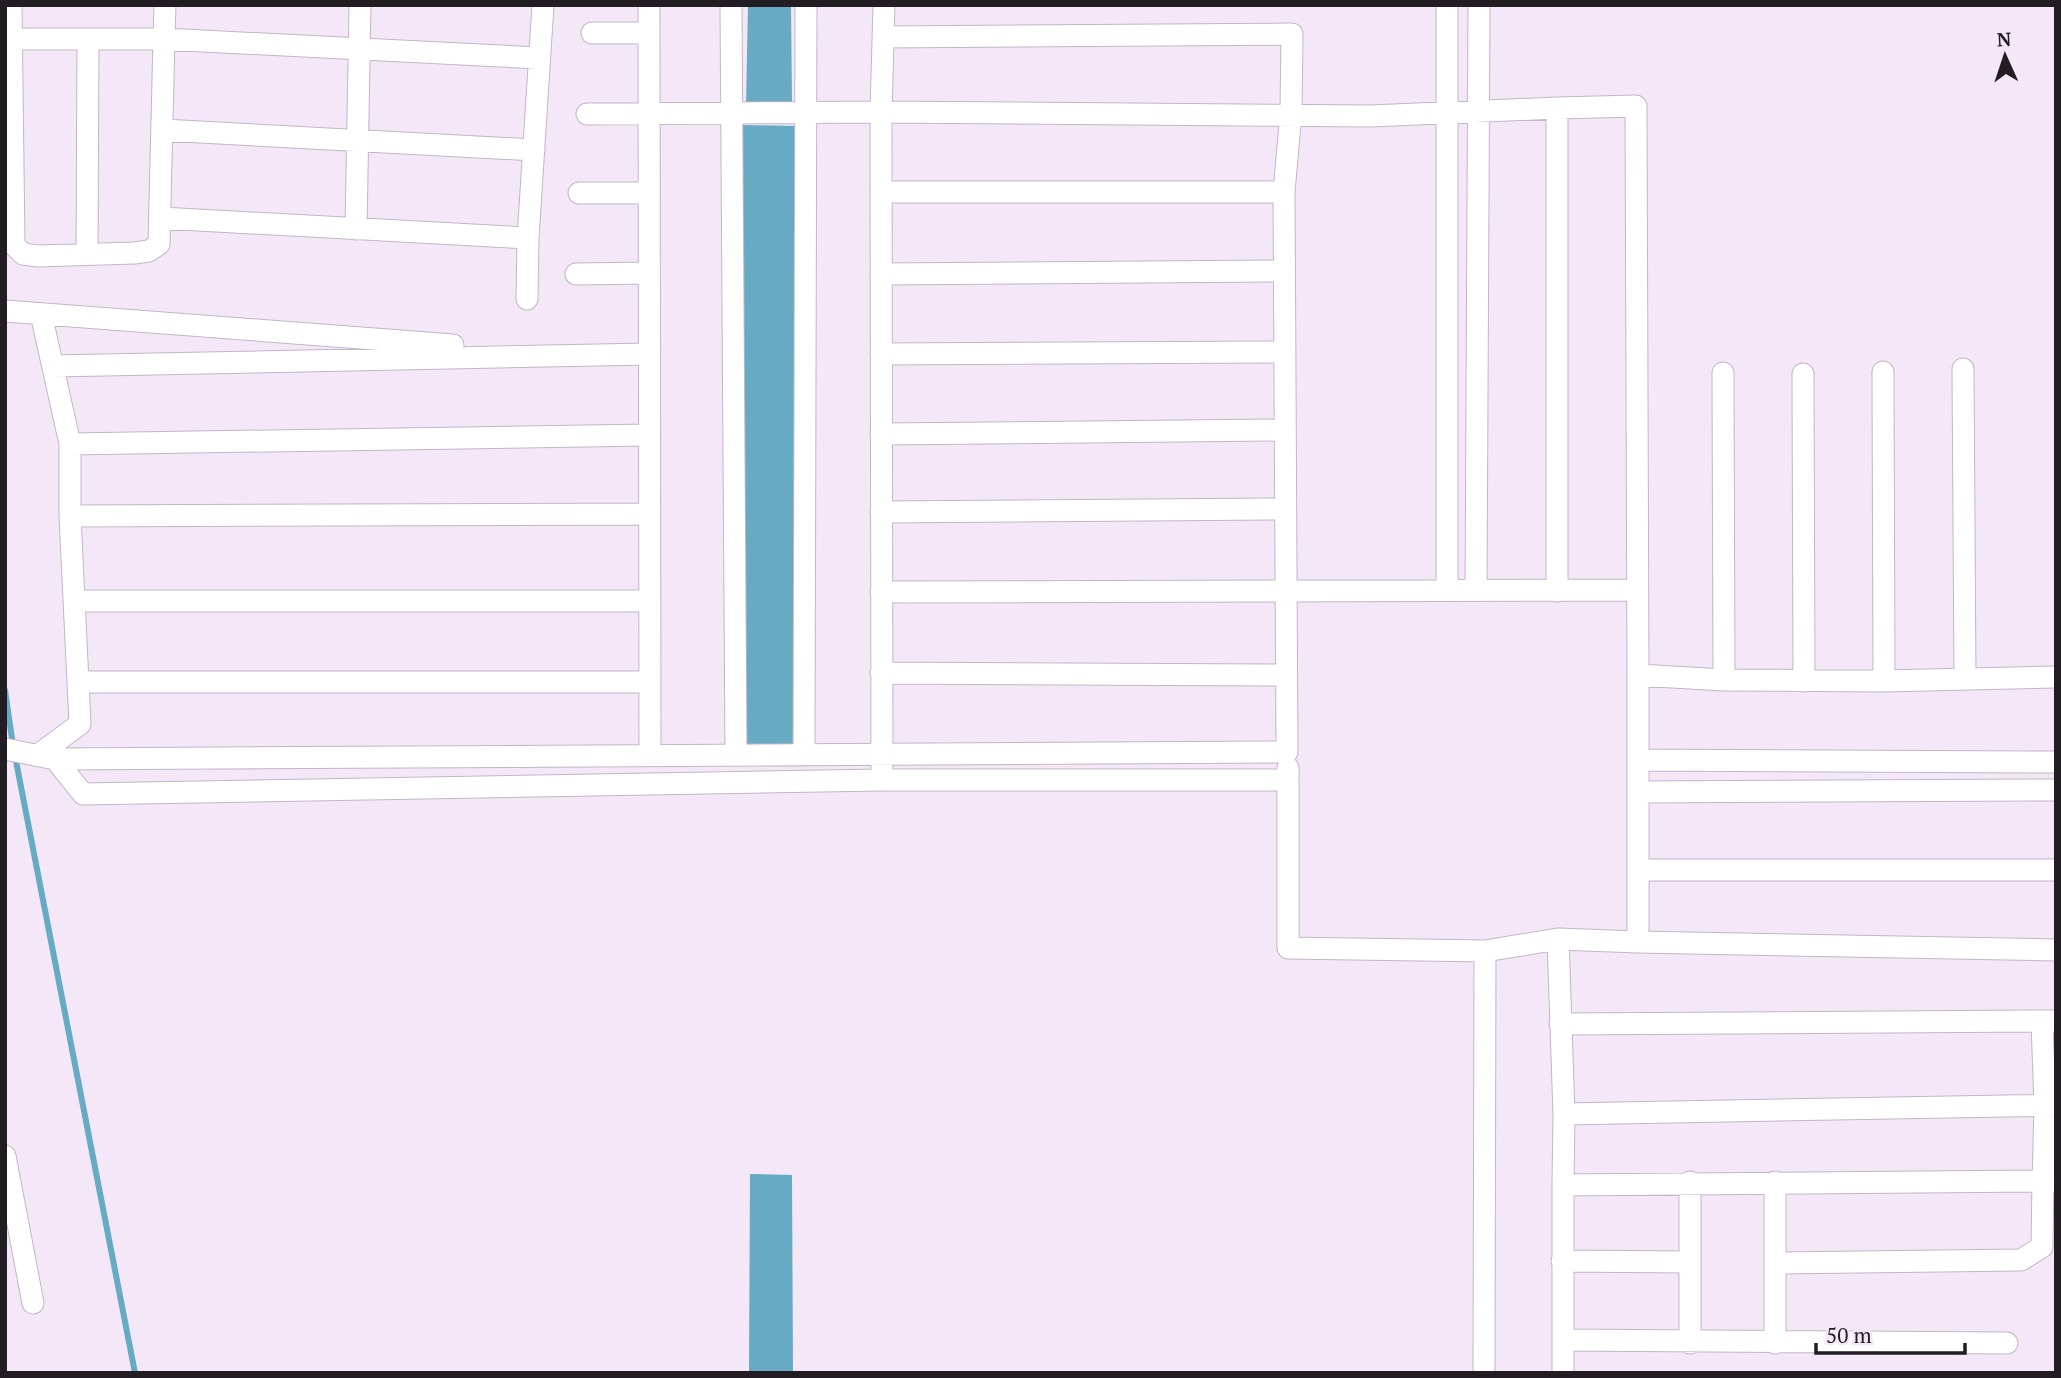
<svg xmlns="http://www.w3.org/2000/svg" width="2061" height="1378" viewBox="0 0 2061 1378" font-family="'PT Serif',serif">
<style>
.water{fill:#66abc3}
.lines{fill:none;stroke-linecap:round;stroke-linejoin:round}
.stream{stroke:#66abc3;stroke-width:6}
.street-casing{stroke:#c3b6c7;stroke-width:23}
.street{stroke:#fff;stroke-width:21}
</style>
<rect width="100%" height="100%" fill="#f4e7f8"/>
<path class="water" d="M748,5H791L792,103L746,105Z
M741,125L798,126L797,749L746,748Z
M750,1174L792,1175L793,1373H749Z"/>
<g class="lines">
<path class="stream" d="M5,690L13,746
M15,756L135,1373"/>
<g class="street-casing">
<path id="street" d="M11,5L14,245L23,254L38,256L134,253L149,251L159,244L164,39L539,58
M649,5L650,755
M731,5L736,755
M884,5L881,112L882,780H1288
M1447,5V589
M592,33H649
M11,39H164L165,5
M1557,108L1636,106L1638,675L1724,680L1884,681L1883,372
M587,114L881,112L1371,116L1557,108V591
M163,130L534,150
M881,192H1284
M579,193H649
M161,218L528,238L527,299
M356,229L360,5
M528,238L543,5
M87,254L88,39
M576,274L649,273
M881,274L1284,271
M5,311L453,345
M881,354L1283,352
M53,366L649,354
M1963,369L1965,679
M1723,373L1724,680
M1803,374L1804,681
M881,434L1283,430
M70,444L649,435
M881,512L1284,509
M70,516L649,514
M1476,590L1479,5
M881,592L1636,590
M74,601H650
M881,673L1284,675
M1638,675V760L2056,762
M1884,681L2056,677
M78,682H650
M5,749L55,759L1287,752L1284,192L1291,113L1292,34L884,37
M38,755L80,724L70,516V444L41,314
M804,755L806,5
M55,759L83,794L882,780
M1638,760V792L2056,790
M1288,768V948L1485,951L1558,939L1638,942
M1638,792V870H2056
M1638,870V942L2056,950
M1558,939L1564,1114L1563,1185L2043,1181L2045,1105L2042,1021H2056
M1560,1024L2042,1021
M1564,1114L2056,1105
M5,1156L33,1303
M1562,1261L1689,1262
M1775,1263L2021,1260L2042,1247L2043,1181H2056
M1563,1340L2007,1343
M1690,1343V1182
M1775,1343V1182
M1484,1373L1485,951
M1563,1373V1185"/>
</g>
<use href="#street" class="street"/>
</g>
<rect width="2061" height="1378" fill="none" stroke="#221d23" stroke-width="14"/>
<g transform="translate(2005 56) rotate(357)" stroke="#f4e7f8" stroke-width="5" paint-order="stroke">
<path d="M0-5L12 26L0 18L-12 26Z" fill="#221d23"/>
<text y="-10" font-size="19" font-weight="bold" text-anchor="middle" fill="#221d23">N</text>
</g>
<path d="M1816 1343v10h149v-10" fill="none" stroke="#221d23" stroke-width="3.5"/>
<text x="1826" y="1343" font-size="21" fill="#221d23" stroke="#f4e7f8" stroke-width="5" paint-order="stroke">50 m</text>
</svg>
